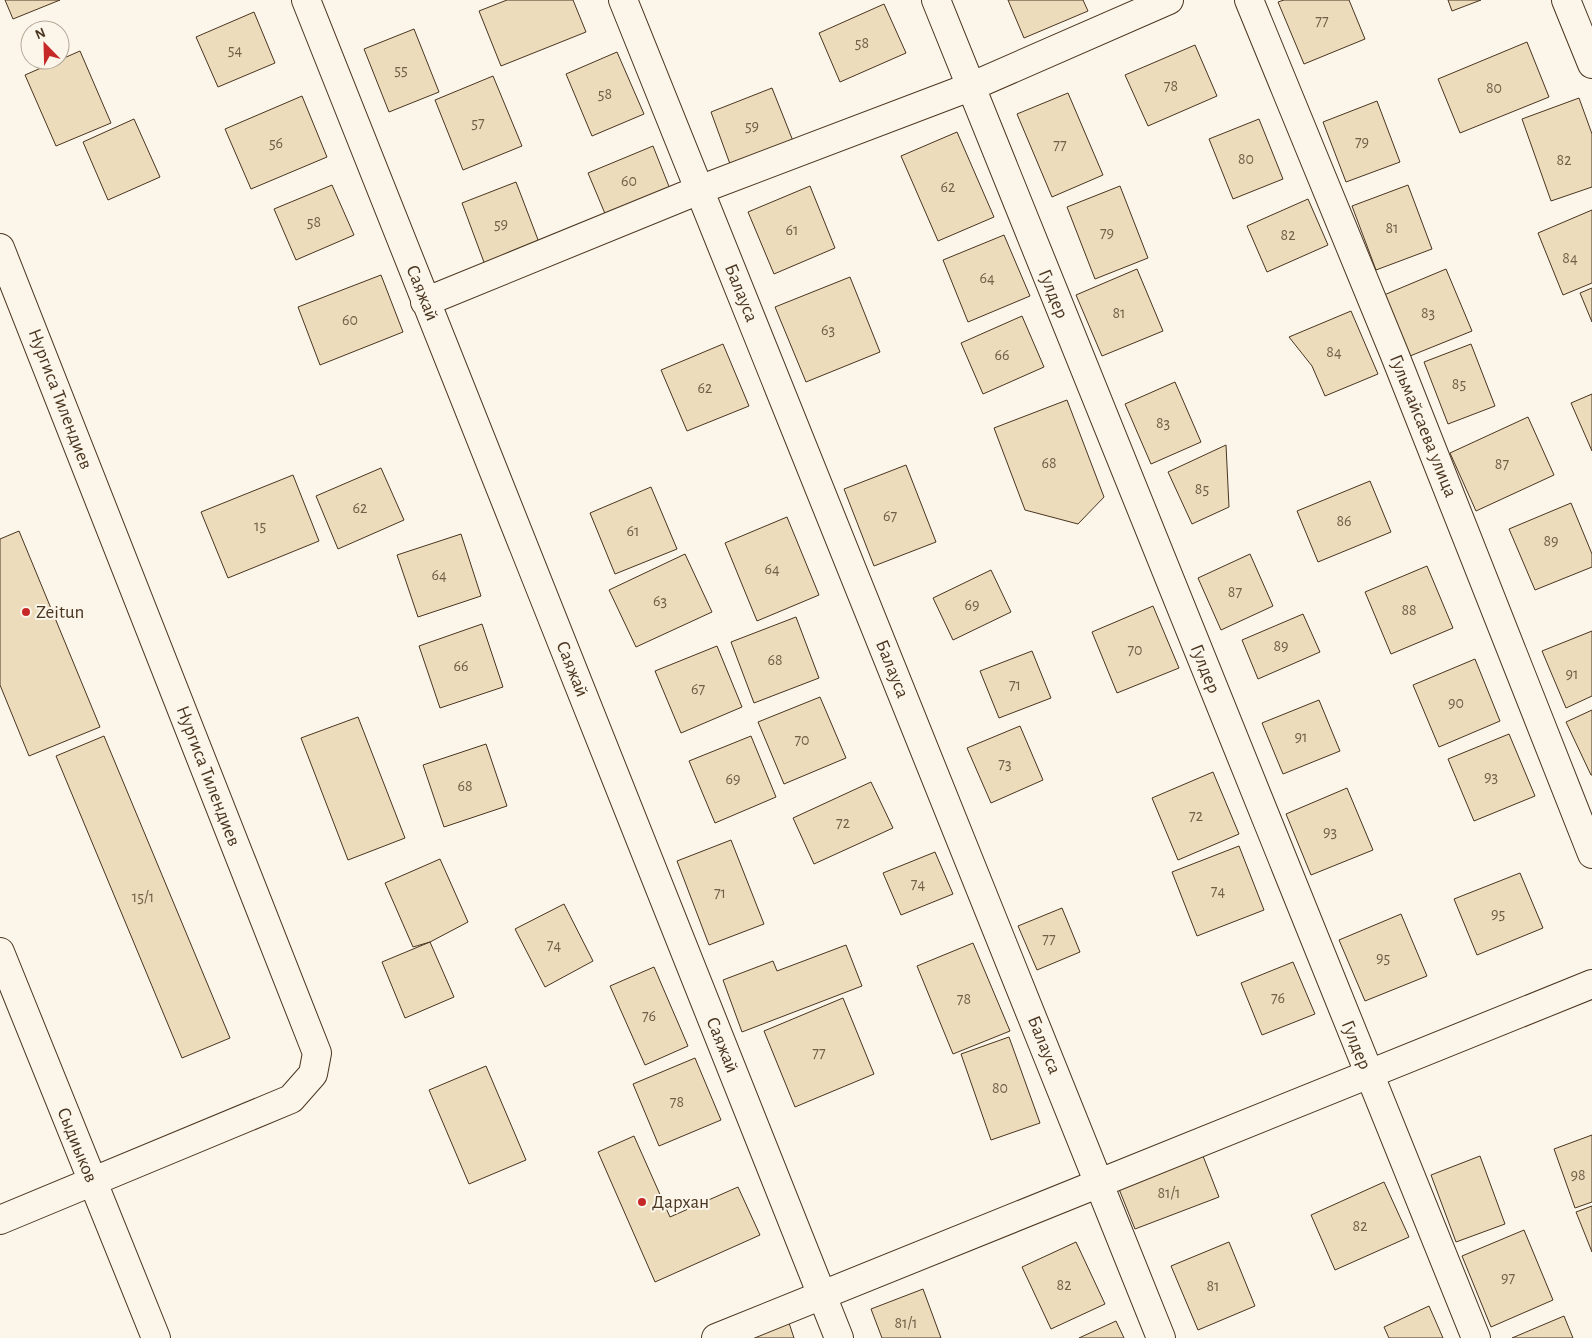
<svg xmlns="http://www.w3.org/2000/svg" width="1592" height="1338" viewBox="0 0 1592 1338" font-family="'Alegreya Sans',sans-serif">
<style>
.building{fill:#ecdcbc;stroke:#4a3520}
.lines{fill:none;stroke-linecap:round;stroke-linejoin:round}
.minor-casing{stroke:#4a3520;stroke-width:30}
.minor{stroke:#fbf6e9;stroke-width:28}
.poi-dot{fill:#c62828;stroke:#fbf6e9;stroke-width:2}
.labels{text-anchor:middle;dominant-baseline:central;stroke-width:4;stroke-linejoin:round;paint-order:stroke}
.number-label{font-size:16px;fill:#725f47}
.street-label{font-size:19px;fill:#4a3520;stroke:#fbf6e9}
.poi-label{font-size:19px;fill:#4a3520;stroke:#fbf6e9;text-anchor:start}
</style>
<rect width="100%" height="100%" fill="#fbf6e9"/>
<path class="building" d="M5,0H60L13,19Z
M507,0H573L586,32L501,66L479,11Z
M1008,0H1083L1088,11L1024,38Z
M1284,0H1349L1365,39L1304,64L1278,2Z
M1448,0H1481L1452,11Z
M884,4L906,53L840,82L819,33Z
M254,12L275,63L218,87L196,37Z
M414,29L439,92L389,112L364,49Z
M1527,42L1549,97L1460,133L1438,79Z
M1195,45L1217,96L1148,126L1125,75Z
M80,51L111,123L56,146L25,75Z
M617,52L644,114L592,136L566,74Z
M493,76L522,146L463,170L435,100Z
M772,88L793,141L730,164L711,112Z
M1068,93L1103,175L1052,197L1017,114Z
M302,96L327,157L251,189L225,129Z
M1579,98L1592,134V187L1551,201L1522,119Z
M1377,101L1400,162L1346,182L1323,122Z
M134,119L160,177L108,200L83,142Z
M1259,119L1283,179L1233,199L1209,139Z
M957,132L994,217L938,241L901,156Z
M653,146L670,189L606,216L588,173Z
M516,182L540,245L485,265L462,203Z
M332,185L354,235L296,260L274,209Z
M1408,185L1432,249L1376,270L1352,206Z
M810,186L835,248L774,274L748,212Z
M1120,186L1148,258L1095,279L1067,207Z
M1308,199L1328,245L1267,272L1247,226Z
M1592,210V283L1563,295L1538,233Z
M1004,235L1030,296L968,322L943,260Z
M1137,269L1163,331L1102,356L1076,295Z
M1446,269L1472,331L1410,356L1384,295Z
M381,275L403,332L320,365L298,307Z
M850,277L880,352L806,382L775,307Z
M1592,288V322L1580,293Z
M1351,311L1378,374L1325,396L1312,366L1289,337Z
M1022,316L1044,367L983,394L961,343Z
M723,344L749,406L687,431L661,370Z
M1471,344L1495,406L1448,424L1424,362Z
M1175,382L1201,442L1151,464L1125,404Z
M1592,394V451L1571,403Z
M1067,400L1104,497L1078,524L1025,510L994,428Z
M1528,417L1554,475L1476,511L1450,453Z
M1226,445L1229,507L1192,524L1168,472Z
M906,465L936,542L874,566L844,489Z
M381,468L404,520L338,549L316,496Z
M293,475L319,541L228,578L201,512Z
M1370,481L1391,532L1318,562L1297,511Z
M651,487L677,549L615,574L590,513Z
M1571,503L1592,554V567L1535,590L1509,529Z
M787,517L819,595L757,621L725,543Z
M19,531L100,727L29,756L0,685V539Z
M461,534L481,596L418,617L397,555Z
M685,554L712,612L636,647L609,590Z
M1250,554L1273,606L1221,630L1198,578Z
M1427,566L1453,628L1391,654L1365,592Z
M991,570L1011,612L953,640L933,598Z
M1153,606L1179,668L1117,693L1092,632Z
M1303,614L1320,652L1258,679L1242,640Z
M796,617L819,678L754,703L731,642Z
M482,624L503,687L440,708L419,646Z
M1592,631V696L1566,708L1542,651Z
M717,646L742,707L681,733L655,671Z
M1032,651L1051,698L999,718L980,671Z
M1475,659L1500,721L1439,747L1413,685Z
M820,697L846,758L784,784L758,722Z
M1319,700L1340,751L1283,774L1262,723Z
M1592,710V775H1591L1566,722Z
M358,717L405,838L348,860L301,738Z
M1020,726L1043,780L991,803L967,748Z
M1509,734L1535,796L1474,821L1448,759Z
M104,736L230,1038L182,1058L56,756Z
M751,736L776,797L715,823L689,761Z
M486,744L507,806L444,827L423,765Z
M1213,772L1239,834L1178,860L1152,798Z
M871,782L893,828L814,864L793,818Z
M1347,788L1373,850L1311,875L1286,814Z
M731,840L764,924L709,945L677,861Z
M1239,846L1264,910L1197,936L1172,872Z
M935,852L953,894L901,915L883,873Z
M440,859L468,922L430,942L413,947L385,883Z
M1520,873L1543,928L1477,955L1454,899Z
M564,904L593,961L545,987L515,929Z
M1062,908L1080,952L1037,970L1018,926Z
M1401,914L1427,976L1365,1001L1339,940Z
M430,942L454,997L405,1018L382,962Z
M973,943L1010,1031L953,1054L917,966Z
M846,945L862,986L742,1032L723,980L773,961L777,971Z
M1293,962L1315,1014L1262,1035L1241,983Z
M654,967L688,1046L645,1065L610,986Z
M843,998L874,1074L795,1107L764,1031Z
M1009,1037L1040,1123L991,1140L961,1054Z
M695,1058L721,1120L659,1146L633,1084Z
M486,1066L526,1160L469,1184L429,1090Z
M1592,1135V1202L1575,1208L1554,1149Z
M634,1136L670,1217L738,1187L760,1235L655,1282L598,1152Z
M1203,1156L1219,1197L1135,1229L1119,1189Z
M1480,1156L1505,1224L1456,1242L1431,1175Z
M1384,1182L1409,1237L1335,1270L1311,1215Z
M1592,1206V1252L1576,1212Z
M1524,1230L1553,1300L1491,1327L1462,1256Z
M1076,1242L1105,1304L1051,1329L1022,1267Z
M1229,1242L1255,1306L1198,1330L1171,1266Z
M923,1289L941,1338H882L871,1309Z
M1429,1306L1443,1338H1389L1384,1327Z
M1564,1316L1573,1338H1512Z
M1116,1321L1124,1338H1079Z
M789,1323L794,1338H746Z"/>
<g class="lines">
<g class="minor-casing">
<path id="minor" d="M306,0L839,1338
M623,0L1161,1338
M936,0L1476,1338
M1249,0L1394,353L1592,854
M1566,0L1592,64
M0,248L317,1053L313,1074L291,1099L0,1220
M425,302L699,190L970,87L1169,0
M0,952L156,1338
M716,1338L1592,984"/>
</g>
<use href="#minor" class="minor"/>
</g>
<g class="poi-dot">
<circle cx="26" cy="612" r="5"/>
<circle cx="642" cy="1202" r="5"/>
</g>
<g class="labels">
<g class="number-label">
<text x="1322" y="21">77</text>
<text x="862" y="43">58</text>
<text x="235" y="50">54</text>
<text x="401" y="70">55</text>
<text x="1171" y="86">78</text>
<text x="1494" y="88">80</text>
<text x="605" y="94">58</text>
<text x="478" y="123">57</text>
<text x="752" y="126">59</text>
<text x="1362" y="142">79</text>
<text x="276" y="143">56</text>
<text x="1060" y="145">77</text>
<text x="1246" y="159">80</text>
<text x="1564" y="160">82</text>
<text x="629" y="181">60</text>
<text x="948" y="187">62</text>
<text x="314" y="222">58</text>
<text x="501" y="224">59</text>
<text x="1392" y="228">81</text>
<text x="792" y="230">61</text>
<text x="1107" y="233">79</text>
<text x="1288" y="235">82</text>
<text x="1570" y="258">84</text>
<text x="987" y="278">64</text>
<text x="1119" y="313">81</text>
<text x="1428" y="313">83</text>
<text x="350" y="320">60</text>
<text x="828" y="330">63</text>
<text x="1334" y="352">84</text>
<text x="1002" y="355">66</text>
<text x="1459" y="384">85</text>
<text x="705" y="388">62</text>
<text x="1163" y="423">83</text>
<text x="1049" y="463">68</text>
<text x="1502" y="464">87</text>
<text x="1202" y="489">85</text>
<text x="360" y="508">62</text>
<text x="890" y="516">67</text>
<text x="1344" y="521">86</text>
<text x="260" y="526">15</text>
<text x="633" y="531">61</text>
<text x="1551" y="541">89</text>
<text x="772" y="569">64</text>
<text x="439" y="575">64</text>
<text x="1235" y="592">87</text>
<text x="660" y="601">63</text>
<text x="972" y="605">69</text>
<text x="1409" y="610">88</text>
<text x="1281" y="646">89</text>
<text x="1135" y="650">70</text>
<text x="775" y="660">68</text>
<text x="461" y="666">66</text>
<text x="1572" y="674">91</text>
<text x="1015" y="685">71</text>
<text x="698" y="689">67</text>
<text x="1456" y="703">90</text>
<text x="1301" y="737">91</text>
<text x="802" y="740">70</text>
<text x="1005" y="764">73</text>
<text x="1491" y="777">93</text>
<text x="733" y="779">69</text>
<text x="465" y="786">68</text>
<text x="1196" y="816">72</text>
<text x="843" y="823">72</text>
<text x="1330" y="832">93</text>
<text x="918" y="884">74</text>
<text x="1218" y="891">74</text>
<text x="720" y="893">71</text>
<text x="143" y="897">15/1</text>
<text x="1498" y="914">95</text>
<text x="1049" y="939">77</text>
<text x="554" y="945">74</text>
<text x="1383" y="958">95</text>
<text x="1278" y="998">76</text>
<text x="964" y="999">78</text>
<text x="649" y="1016">76</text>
<text x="819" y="1053">77</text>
<text x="1000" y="1088">80</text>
<text x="677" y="1102">78</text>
<text x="1578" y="1175">98</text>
<text x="1169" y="1193">81/1</text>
<text x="1360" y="1226">82</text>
<text x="1508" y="1278">97</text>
<text x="1064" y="1285">82</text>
<text x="1213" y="1286">81</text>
<text x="906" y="1323">81/1</text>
</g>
<g class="street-label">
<text transform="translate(422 293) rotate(68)">Саяжай</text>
<text transform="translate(741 293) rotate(68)">Балауса</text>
<text transform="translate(1053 294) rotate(68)">Гулдер</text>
<text transform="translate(60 399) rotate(69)">Нургиса Тилендиев</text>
<text transform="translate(1423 426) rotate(68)">Гульмайсаева улица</text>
<text transform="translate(572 669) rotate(68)">Саяжай</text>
<text transform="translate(892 669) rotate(68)">Балауса</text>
<text transform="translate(1205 669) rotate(68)">Гулдер</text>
<text transform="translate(208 776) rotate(69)">Нургиса Тилендиев</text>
<text transform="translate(722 1045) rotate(68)">Саяжай</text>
<text transform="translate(1044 1045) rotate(68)">Балауса</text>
<text transform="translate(1356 1045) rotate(68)">Гулдер</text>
<text transform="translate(77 1145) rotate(68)">Сыдиыков</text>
</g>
<g class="poi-label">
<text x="36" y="612">Zeitun</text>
<text x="652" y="1202">Дархан</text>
</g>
</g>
<g transform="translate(45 45) rotate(337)"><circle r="24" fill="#fbf6e9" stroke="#b4a999"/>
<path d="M0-4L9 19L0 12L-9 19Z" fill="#c62828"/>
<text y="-8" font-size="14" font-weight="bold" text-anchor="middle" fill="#4a3520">N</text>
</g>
</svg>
